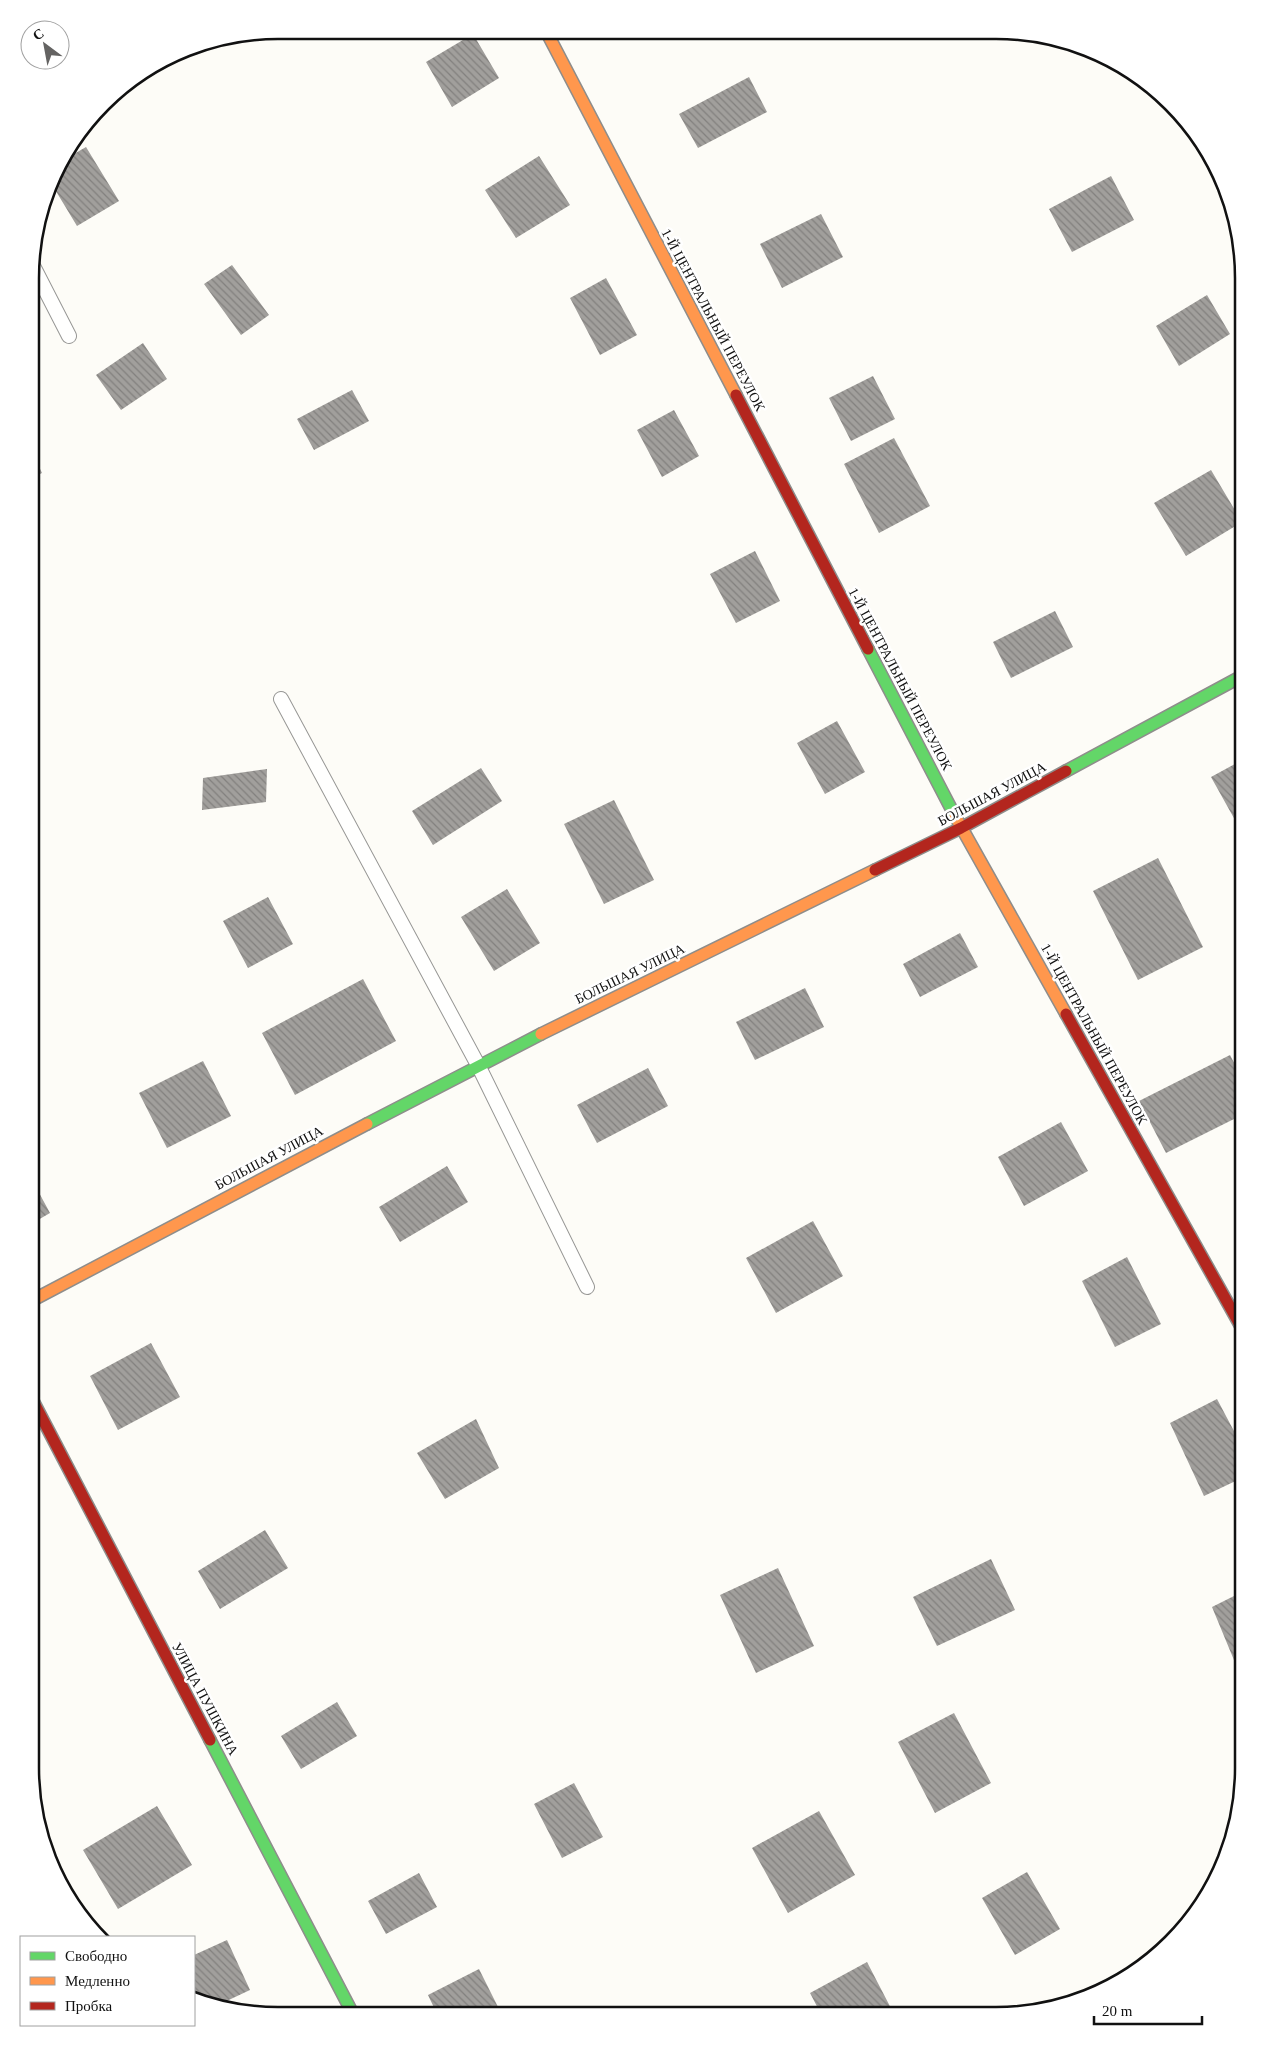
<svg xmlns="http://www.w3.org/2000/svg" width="1274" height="2046" viewBox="0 0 1274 2046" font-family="'Times New Roman',serif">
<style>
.building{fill:url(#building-back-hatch)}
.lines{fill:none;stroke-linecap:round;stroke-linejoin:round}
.lane-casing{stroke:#979795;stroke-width:16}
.fast-casing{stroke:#8e8d8b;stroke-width:14}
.slow-casing{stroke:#8e8d8b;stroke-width:14}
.jam-casing{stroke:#8e8d8b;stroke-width:14}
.lane{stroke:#fffffe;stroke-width:14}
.fast{stroke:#63d668;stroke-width:11}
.slow{stroke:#ff974d;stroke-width:11}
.jam{stroke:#b3261e;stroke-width:11}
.labels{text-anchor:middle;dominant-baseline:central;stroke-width:5;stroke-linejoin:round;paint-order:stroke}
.street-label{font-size:14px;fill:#111;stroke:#fff}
.rim{fill:none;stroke:#111;stroke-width:2.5}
</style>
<defs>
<pattern id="building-back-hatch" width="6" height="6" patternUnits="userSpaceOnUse" patternTransform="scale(1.25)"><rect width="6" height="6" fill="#a19f9c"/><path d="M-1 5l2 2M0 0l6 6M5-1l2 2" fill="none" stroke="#82807e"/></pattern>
</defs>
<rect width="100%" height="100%" fill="#fdfcf7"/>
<path class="building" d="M473,34L499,78L452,107L426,62Z
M749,77L767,112L698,148L679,114Z
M1182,117L1193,127L1203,146L1199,148Z
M86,147L119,201L77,226L51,183L56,168L60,162Z
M539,156L570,205L516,238L485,190Z
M1111,176L1134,220L1072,252L1049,209Z
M821,214L843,257L782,288L760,244Z
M232,265L269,315L241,335L204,284Z
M606,278L637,335L600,355L570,298Z
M1207,295L1230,334L1179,366L1156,326Z
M143,343L167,379L121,410L96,375Z
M873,376L895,419L851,441L829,398Z
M352,390L369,421L314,450L297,419Z
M674,410L699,456L662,477L637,430Z
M894,438L930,506L879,533L844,464Z
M32,452L42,473L32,478Z
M1211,470L1242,522L1186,556L1154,503Z
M755,551L780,601L736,623L710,574Z
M1055,611L1073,647L1011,678L993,642Z
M837,721L865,772L825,794L797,743Z
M1244,759V827L1240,829L1211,777Z
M481,768L502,801L433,845L412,811Z
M267,769L266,802L202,810L203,778Z
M614,800L654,880L604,904L564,824Z
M1158,858L1203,947L1138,980L1093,891Z
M507,889L540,943L494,971L461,917Z
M268,897L293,944L248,968L223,921Z
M960,933L978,967L920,997L903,964Z
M363,979L396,1041L295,1095L262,1033Z
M805,988L824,1027L755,1060L736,1022Z
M1230,1055L1244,1082V1114L1166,1153L1139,1101Z
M203,1061L231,1116L167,1148L139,1093Z
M648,1068L668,1106L597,1143L577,1105Z
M1061,1122L1088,1171L1024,1206L998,1157Z
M447,1166L468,1202L400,1242L379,1207Z
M31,1178L50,1213L31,1224Z
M813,1221L843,1276L776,1313L746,1258Z
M1127,1257L1161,1324L1115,1347L1082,1281Z
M151,1343L180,1397L118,1430L90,1376Z
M1217,1399L1244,1450V1477L1204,1496L1170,1423Z
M476,1419L499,1468L445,1499L417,1453Z
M265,1530L288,1568L220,1609L198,1571Z
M991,1559L1015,1610L937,1646L913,1597Z
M778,1568L814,1646L756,1673L720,1595Z
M1244,1591L1243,1662L1236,1665L1212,1607Z
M337,1702L357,1736L301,1769L281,1736Z
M954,1713L991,1783L935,1813L898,1742Z
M574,1783L603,1837L562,1858L534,1804Z
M157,1806L192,1865L118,1909L83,1850Z
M819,1811L855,1875L788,1913L752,1848Z
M1027,1872L1060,1929L1015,1955L982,1898Z
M419,1873L437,1907L386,1934L368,1901Z
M227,1940L250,1990L216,2006L194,2000V1955Z
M867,1962L895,2016H822L810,1993Z
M479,1969L502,2015L437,2014L428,1995Z"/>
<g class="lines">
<g class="lane-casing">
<path id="lane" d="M32,264L69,336
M281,699L478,1065L587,1287"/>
</g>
<g class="fast-casing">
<path id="fast" d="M868,649L955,816
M1066,771L1244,675
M367,1124L541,1034
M210,1740L353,2014"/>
</g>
<g class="slow-casing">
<path id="slow" d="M546,31L736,395
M955,816L1066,1014
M541,1034L875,870
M31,1301L367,1124"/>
</g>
<g class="jam-casing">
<path id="jam" d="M736,395L868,649
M875,870L961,828L1066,771
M1066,1014L1244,1332
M31,1397L210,1740"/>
</g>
<use href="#lane" class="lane"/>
<use href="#fast" class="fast"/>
<use href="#slow" class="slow"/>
<use href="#jam" class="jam"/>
</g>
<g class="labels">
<g class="street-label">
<text transform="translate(713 320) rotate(62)">1-Й ЦЕНТРАЛЬНЫЙ ПЕРЕУЛОК</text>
<text transform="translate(900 679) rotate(62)">1-Й ЦЕНТРАЛЬНЫЙ ПЕРЕУЛОК</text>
<text transform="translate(992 794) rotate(-28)">БОЛЬШАЯ УЛИЦА</text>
<text transform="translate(630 974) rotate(-26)">БОЛЬШАЯ УЛИЦА</text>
<text transform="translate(1094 1034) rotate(61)">1-Й ЦЕНТРАЛЬНЫЙ ПЕРЕУЛОК</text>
<text transform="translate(269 1158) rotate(-28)">БОЛЬШАЯ УЛИЦА</text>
<text transform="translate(205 1699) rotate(62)">УЛИЦА ПУШКИНА</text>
</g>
</g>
<path d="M0 0H1274V2046H0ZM278 39H996A239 239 0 0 1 1235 278V1768A239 239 0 0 1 996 2007H278A239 239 0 0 1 39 1768V278A239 239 0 0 1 278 39Z" fill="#fff" fill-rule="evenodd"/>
<path class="rim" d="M278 39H996A239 239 0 0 1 1235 278V1768A239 239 0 0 1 996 2007H278A239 239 0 0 1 39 1768V278A239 239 0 0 1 278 39Z"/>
<rect x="20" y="1936" width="175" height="90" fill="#ffffff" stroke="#a0a0a0"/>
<rect x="30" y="1952" width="25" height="8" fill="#63d668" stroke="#a0a0a0"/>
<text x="65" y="1961" font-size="15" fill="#111111">Свободно</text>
<rect x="30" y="1977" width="25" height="8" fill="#ff974d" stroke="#a0a0a0"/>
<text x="65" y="1986" font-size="15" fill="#111111">Медленно</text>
<rect x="30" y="2002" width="25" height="8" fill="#b3261e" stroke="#a0a0a0"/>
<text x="65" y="2011" font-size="15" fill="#111111">Пробка</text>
<g transform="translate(45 45) rotate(328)"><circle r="24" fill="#ffffff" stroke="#a0a0a0"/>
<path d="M0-4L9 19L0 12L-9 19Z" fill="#646362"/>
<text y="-8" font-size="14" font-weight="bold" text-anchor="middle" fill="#111111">С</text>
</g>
<path d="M1094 2016v8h108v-8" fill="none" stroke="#111111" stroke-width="2.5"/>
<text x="1102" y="2016" font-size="15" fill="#111111" stroke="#ffffff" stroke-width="4" paint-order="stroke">20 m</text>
</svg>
